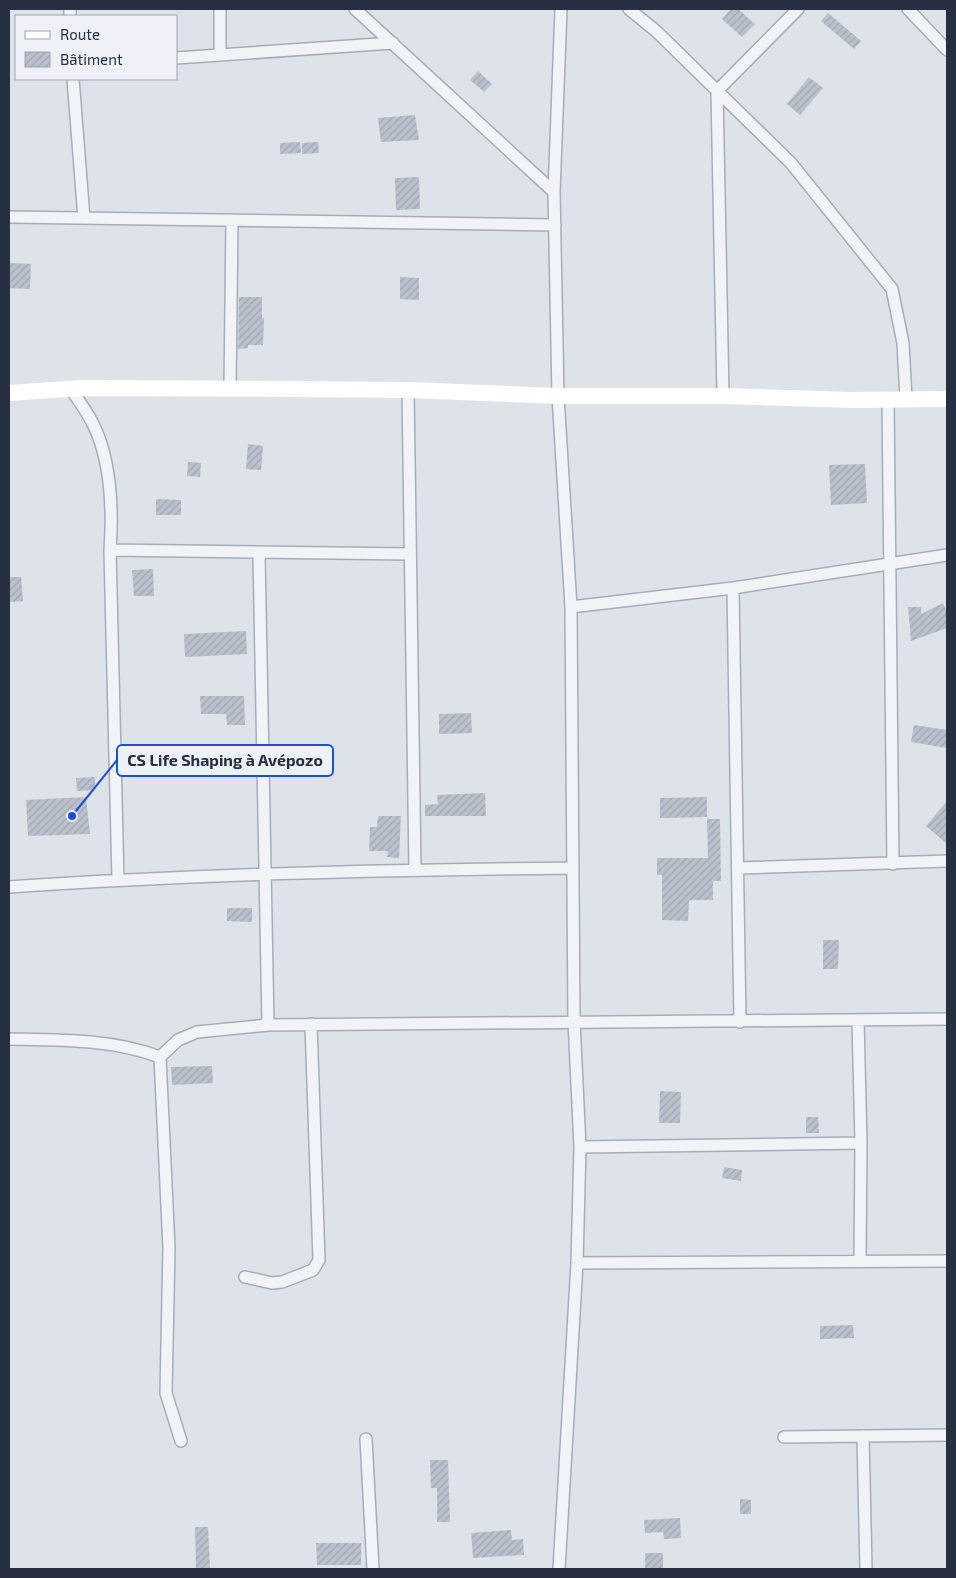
<svg xmlns="http://www.w3.org/2000/svg" width="956" height="1578" viewBox="0 0 956 1578" font-family="'Exo 2',sans-serif">
<style>
.building{fill:url(#building-hatch)}
.lines{fill:none;stroke-linecap:round;stroke-linejoin:round}
.street-casing{stroke:#a7adb7;stroke-width:14}
.street{stroke:#f1f3f7;stroke-width:11}
.secondary{stroke:#fff;stroke-width:16}
.leader{fill:none;stroke:#1d4ed8;stroke-width:2}
.callout-dot{fill:#1d4ed8;stroke:#eef1f7;stroke-width:2}
.callout{fill:#eef1f7;stroke:#1d4ed8;stroke-width:2}
.callout-label{font-size:16px;text-anchor:middle;font-weight:bold;fill:#263042}
</style>
<defs>
<pattern id="building-hatch" width="6" height="6" patternUnits="userSpaceOnUse" patternTransform="scale(1.25)"><rect width="6" height="6" fill="#bbc1cc"/><path d="M-1 1l2-2M0 6l6-6M5 7l2-2" fill="none" stroke="#a1a6b0"/></pattern>
</defs>
<rect width="100%" height="100%" fill="#dee3e9"/>
<path class="building" d="M731,9H738L755,24L742,37L722,19Z
M828,13L861,41L854,49L821,21Z
M478,71L492,84L484,92L470,80Z
M809,77L823,88L800,115L787,104Z
M415,115L419,140L381,142L378,118Z
M300,142L301,153L280,154V143Z
M318,142L319,153L302,154V143Z
M419,177L420,209L396,210L395,178Z
M10,263L31,264L30,289L9,288Z
M400,277L419,278V300L400,299Z
M239,297H262V318H264L263,345H248V348L238,349Z
M248,444L263,446L261,470L246,469Z
M188,462L201,463L200,477L187,476Z
M865,464L867,503L831,505L829,465Z
M156,499L181,500V515H156Z
M153,569L154,596H134L132,570Z
M9,577H21L23,601L9,602Z
M943,603L947,612V628L911,641L908,607H921V614Z
M246,631L247,654L185,657L184,634Z
M200,696H244L245,725H227L226,714H201Z
M471,713L472,733L439,734V714Z
M914,725L947,730V748L911,742Z
M95,777V790L77,791L76,778Z
M485,793L486,816H425V805L438,804L437,795Z
M86,797L90,834L28,836L26,800Z
M707,797V817L660,818V798Z
M947,801V844L926,826Z
M378,816H401L399,858L387,857L388,851H369L370,827H377Z
M707,819H720L721,881H713V900H689L688,921L662,920V875H657V858H708Z
M227,908H252V922L227,921Z
M823,940H839L838,969H823Z
M212,1066L213,1083L172,1085L171,1067Z
M660,1091L681,1092L680,1123H659Z
M806,1117H818L819,1133H806Z
M724,1167L742,1170L741,1181L722,1178Z
M853,1325L854,1338L820,1339V1326Z
M430,1460H448L450,1522H437V1488H431Z
M740,1499L751,1500V1514H740Z
M680,1518L681,1538L664,1539L663,1532L645,1533L644,1520Z
M195,1527H208L210,1569H196Z
M511,1530L512,1540L523,1539L524,1555L473,1558L471,1533Z
M316,1543H361V1565H317Z
M645,1553H663V1569H645Z"/>
<g class="lines">
<g class="street-casing">
<path id="street" d="M70,9V16
M355,9L554,192
M629,9L656,31L791,163L892,289L903,343L906,399
M908,9L947,50
M220,55V9
M176,58L393,43
M73,79L84,218
M9,217L555,225
M230,388L232,220
M71,389C78,400 86,410 92,422C111,458 113,510 110,550L118,880
M408,390L415,870
M723,396L717,91L798,9
M888,400L893,864
M110,550L410,554
M259,554L268,1025
M733,588L740,1022
M571,607L733,588L947,555
M738,868L947,861
M9,887C197,874 385,870 573,868
M858,1020L861,1143L860,1261
M9,1039C60,1040 112,1039 160,1057
M580,1147L861,1143
M577,1263L947,1261
M245,1277L272,1283L282,1282L313,1270L319,1260L311,1024
M863,1436L866,1569
M784,1437L947,1435
M366,1439L373,1569
M181,1441L166,1393L169,1248L160,1057L178,1040L197,1032L268,1025L947,1019
M559,1569L577,1263L580,1147L574,1021L571,607L558,396L554,192L561,9"/>
</g>
<use href="#street" class="street"/>
<path class="secondary" d="M9,393L83,388L288,389L408,390L558,396H723L853,400L947,399"/>
</g>
<path class="leader" d="M72 816L117 760"/>
<circle class="callout-dot" cx="72" cy="816" r="5"/>
<rect class="callout" x="117" y="745" width="216" height="31" rx="5"/>
<g class="callout-label">
<text x="225" y="766">CS Life Shaping à Avépozo</text>
</g>
<rect width="956" height="1578" fill="none" stroke="#263042" stroke-width="20"/>
<rect x="15" y="15" width="162" height="65" fill="#eef1f7" stroke="#9ea4af"/>
<rect x="25" y="31" width="25" height="8" fill="#ffffff" stroke="#9ea4af"/>
<text x="60" y="40" font-size="15" fill="#263042">Route</text>
<rect x="25" y="52" width="25" height="15" fill="url(#building-hatch)" stroke="#9ea4af"/>
<text x="60" y="65" font-size="15" fill="#263042">Bâtiment</text>
</svg>
